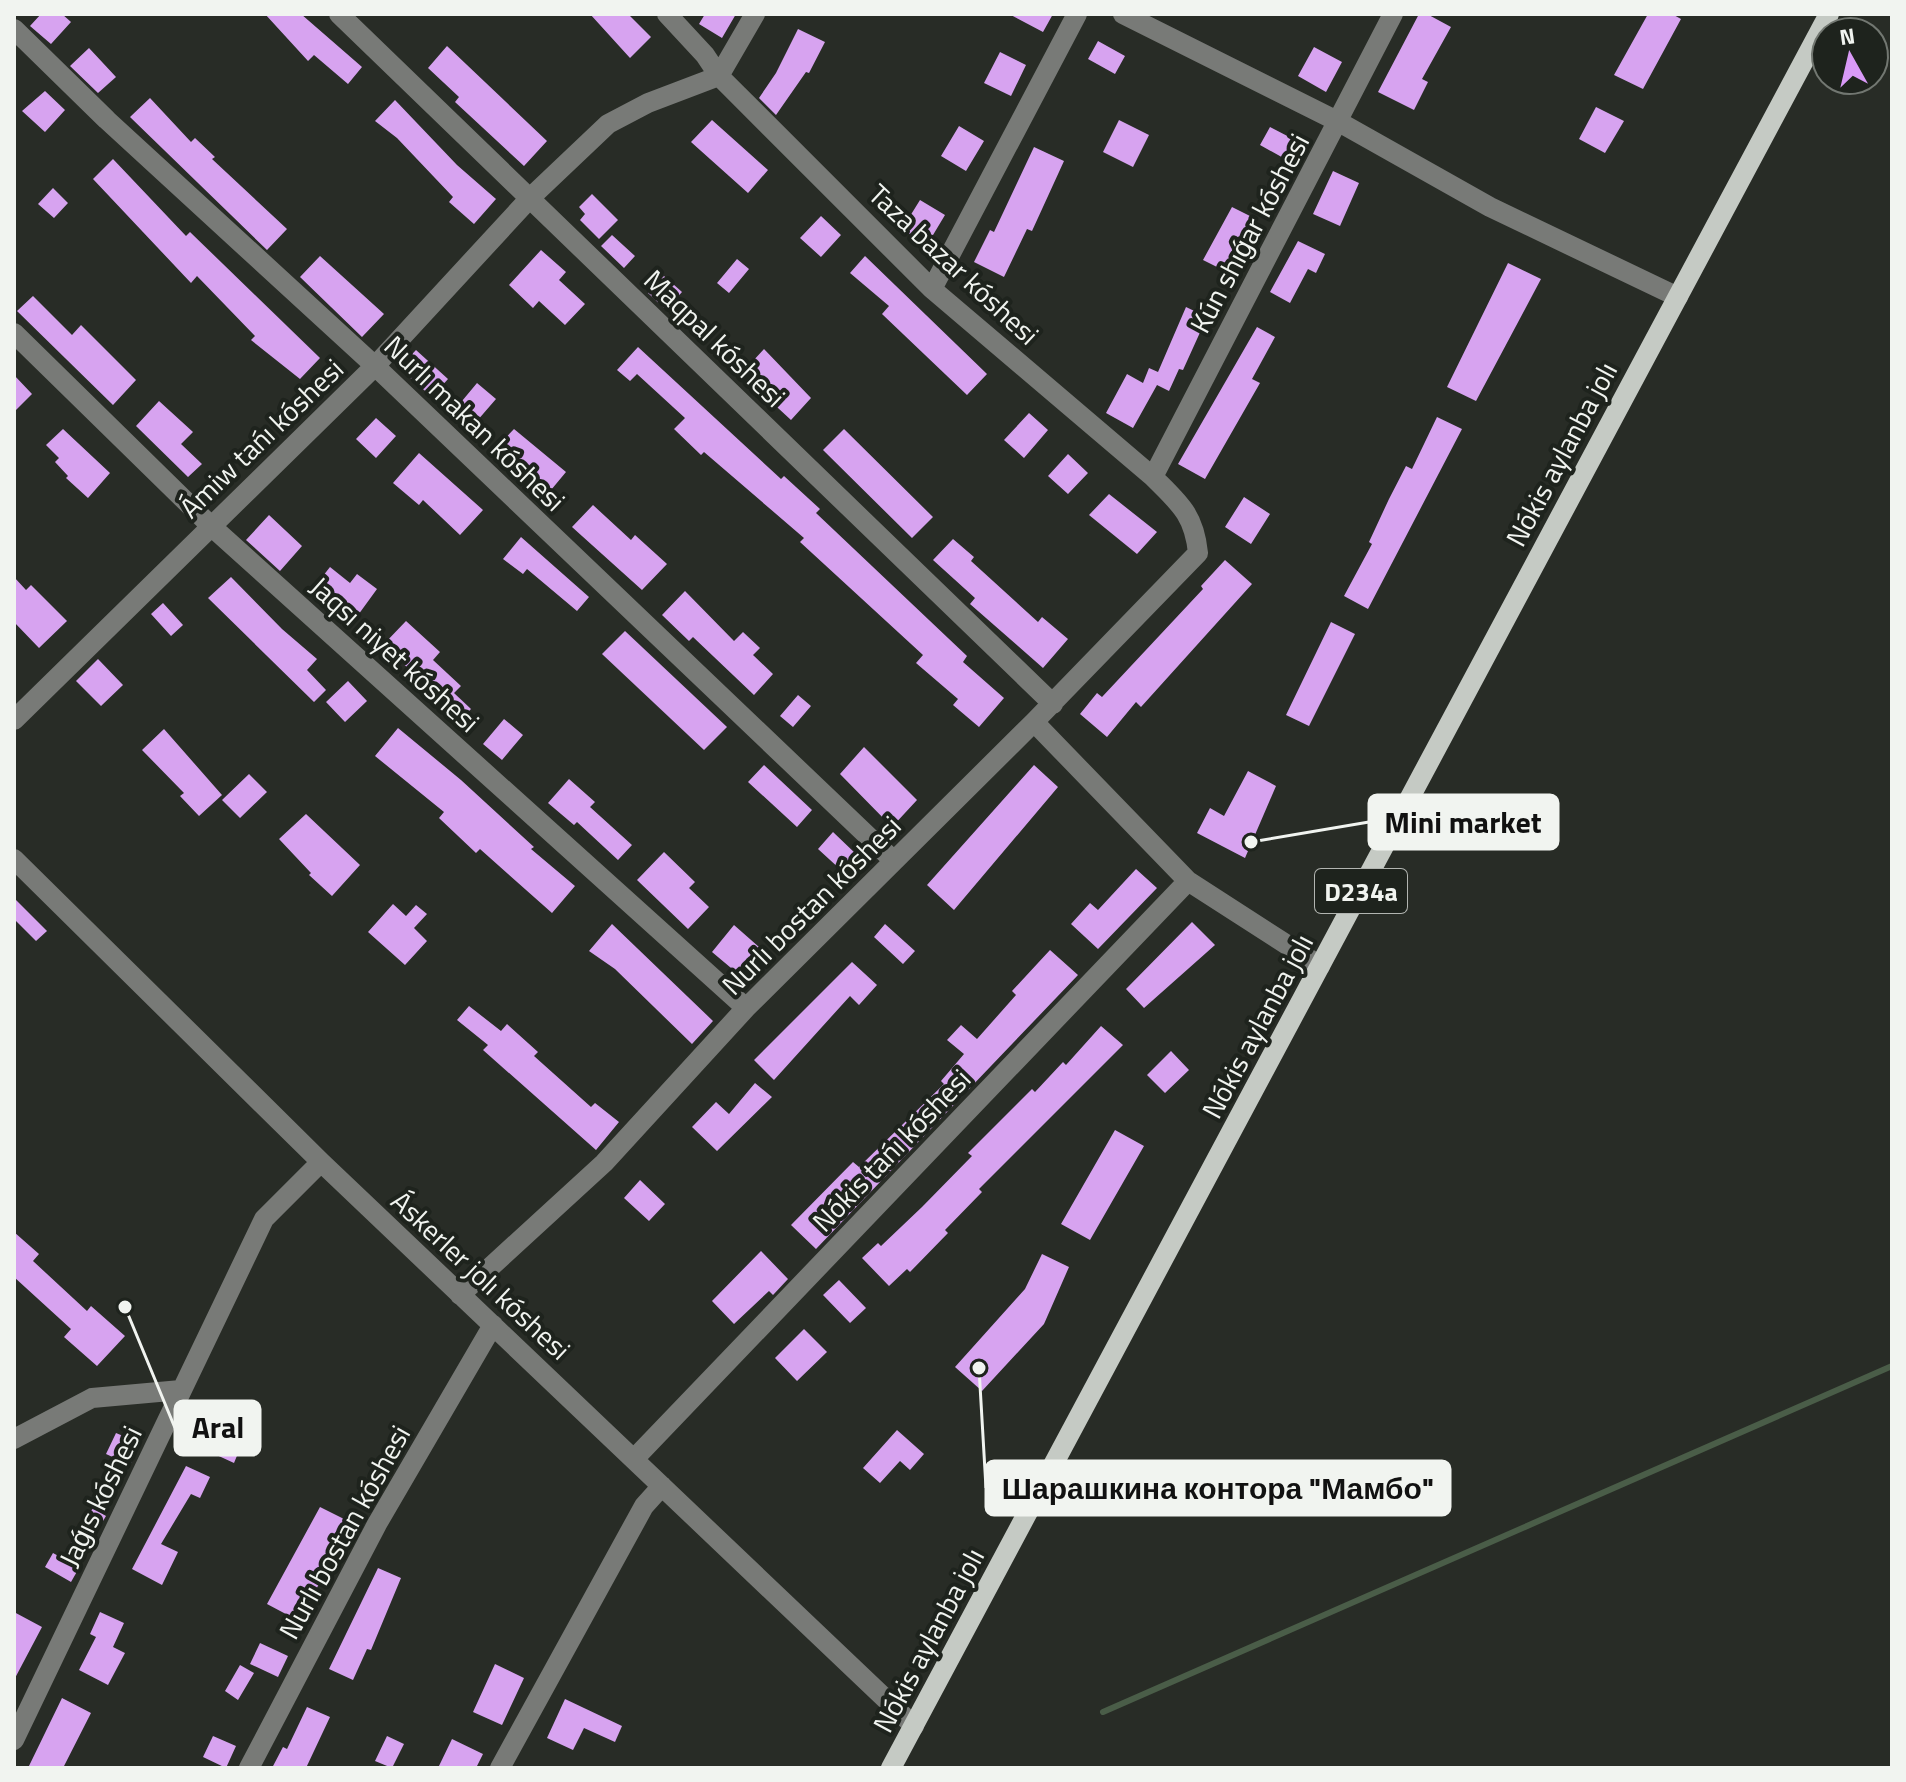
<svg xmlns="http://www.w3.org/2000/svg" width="1906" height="1782" viewBox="0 0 1906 1782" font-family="'Titillium Web',sans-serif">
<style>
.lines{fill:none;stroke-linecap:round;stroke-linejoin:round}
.stream{stroke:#4a5d48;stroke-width:6}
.building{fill:#d7a3f0}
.minor{stroke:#787a77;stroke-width:20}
.major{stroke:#c5cac4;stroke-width:20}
.labels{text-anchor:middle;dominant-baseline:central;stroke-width:8;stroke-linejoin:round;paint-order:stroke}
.shield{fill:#1e231d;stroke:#b2b5b1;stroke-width:2}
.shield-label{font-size:26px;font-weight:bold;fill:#f1f4f0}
.street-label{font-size:28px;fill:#f1f4f0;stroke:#1e231d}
.leader{fill:none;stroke:#f1f4f0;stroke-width:3}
.callout-dot{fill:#f1f4f0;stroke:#1e231d;stroke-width:3}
.callout{fill:#f1f4f0;stroke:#f1f4f0;stroke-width:3}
.callout-label{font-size:30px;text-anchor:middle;font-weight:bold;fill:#111}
</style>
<rect width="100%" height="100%" fill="#282c26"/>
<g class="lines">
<path class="stream" d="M1103,1712L1892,1366"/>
</g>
<path class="building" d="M41,14H62L71,22L51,44L30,26Z
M265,14H301L362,67L348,84L314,55L308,61Z
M590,14H628L651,37L630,58Z
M705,14H736L722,38L699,24Z
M1009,14H1053L1043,32Z
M1419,14H1427L1451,27L1422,79L1428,82L1414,110L1378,92Z
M1648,14H1672L1681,19L1643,89L1614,75Z
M798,29L825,42L809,73L806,72L776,115L759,98L776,73Z
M1098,41L1125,56L1115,74L1088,59Z
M447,46L547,141L524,166L455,102L459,97L428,68Z
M1314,47L1342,62L1326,92L1298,76Z
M89,48L116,77L98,93L70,66Z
M1000,52L1026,65L1011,96L984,83Z
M45,91L65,110L45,132L22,111Z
M150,98L191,142L195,138L215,157L212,159L287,229L267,250L130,117Z
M395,100L457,165L496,199L474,224L449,202L453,197L397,138L375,121Z
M1596,107L1624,121L1605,153L1579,139Z
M712,120L768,170L748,193L691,142Z
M1119,120L1149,135L1133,167L1103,152Z
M959,126L984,141L966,171L941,156Z
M1270,127L1297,141L1287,160L1260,145Z
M1034,147L1064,161L1032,231L1027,229L1004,277L974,262L990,230L994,232Z
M113,159L186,236L190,232L320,358L300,379L251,340L255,336L197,276L191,283L93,179Z
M1333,171L1359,183L1340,226L1313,214Z
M53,188L68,203L54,218L38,204Z
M592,194L618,220L599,239L580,220L585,214L579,207Z
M920,200L945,215L927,245L902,229Z
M1232,207L1258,220L1233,275L1203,260Z
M821,216L841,235L821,257L800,238Z
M612,235L635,256L624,268L601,246Z
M1298,241L1325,254L1316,273L1308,269L1290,303L1270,292Z
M541,250L566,272L559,280L585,304L565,325L539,301L533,308L509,285Z
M320,256L384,314L362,337L300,277Z
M865,256L987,374L967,395L882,314L889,306L850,273Z
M737,259L749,269L729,293L717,283Z
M1508,263L1541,279L1476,401L1447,387Z
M664,276L682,292L666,310L648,293Z
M33,296L72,335L81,325L136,380L113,405L17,311Z
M1186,307L1207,317L1183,370L1179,369L1169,391L1157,385L1133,428L1106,413L1127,374L1143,383L1149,368L1158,372Z
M1257,327L1275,337L1252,379L1260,383L1205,479L1178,464Z
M638,347L781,479L784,476L820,509L816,513L967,656L963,662L1004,698L979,727L953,705L958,699L916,663L923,655L800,542L804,538L704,452L701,455L674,429L685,418L637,374L630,381L617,370Z
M764,349L811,398L791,420L741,374Z
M416,350L448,379L432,397L399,368Z
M14,375L32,394L14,412Z
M477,383L496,399L470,429L452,413Z
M159,401L193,432L181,444L202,464L188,477L136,426Z
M1029,413L1048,430L1024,458L1004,440Z
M1437,417L1462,429L1368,609L1344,596L1372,544L1369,542L1389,499L1406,466L1412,469Z
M376,418L396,436L376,458L356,439Z
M63,429L110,473L88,498L66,478L68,476L55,462L59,458L46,445Z
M514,429L566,472L541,502L515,480L520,475L494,450Z
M844,429L933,517L912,538L823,450Z
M419,453L483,510L460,535L423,500L419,505L393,483Z
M1068,454L1088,473L1068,494L1048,476Z
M1109,494L1157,532L1137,554L1089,515Z
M1244,497L1270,514L1251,544L1225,527Z
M593,505L631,540L635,535L667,564L642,590L572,527Z
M269,515L302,546L280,571L246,540Z
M521,537L589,597L577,611L527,569L523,574L503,559Z
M953,539L974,557L971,561L1038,622L1042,617L1068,639L1043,668L970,604L975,598L933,560Z
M1225,560L1252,584L1141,707L1136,702L1107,737L1080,714L1097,693L1102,697L1203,589L1201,586Z
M330,567L350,583L357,574L377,589L353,622L312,590Z
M14,577L26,590L31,585L67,621L39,648L14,622Z
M231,577L282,629L317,659L307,670L326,690L314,702L208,598Z
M685,591L734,641L743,632L760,648L753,655L773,674L754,695L693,637L689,641L662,615Z
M163,603L183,625L171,636L151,614Z
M406,621L440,652L433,660L461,686L454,693L471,709L456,725L429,699L435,693L383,645Z
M1331,622L1355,634L1309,726L1286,715Z
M625,631L727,727L704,750L602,654Z
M98,659L123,685L101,706L76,681Z
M348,681L367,701L345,722L326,702Z
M798,695L811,706L793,727L780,716Z
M504,719L523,735L502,760L483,744Z
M398,728L461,780L534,847L531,849L575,886L552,913L480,849L476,853L439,818L444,812L375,756Z
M164,729L222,795L199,816L180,796L184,793L142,750Z
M864,747L917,800L892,827L840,774Z
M764,765L812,810L797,827L748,782Z
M1034,765L1058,787L954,910L927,885Z
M1248,771L1276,786L1245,858L1197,833L1210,808L1224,816Z
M249,774L267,792L240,818L222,800Z
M569,779L595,802L590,807L632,845L618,860L577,822L574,825L548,803Z
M306,814L360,865L332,896L309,875L311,873L279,839Z
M833,832L856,854L841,870L818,849Z
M664,852L695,882L689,888L709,907L688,929L637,880Z
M1136,869L1157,888L1098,949L1071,924L1090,903L1098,910Z
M14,898L47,931L36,941L14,919Z
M393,904L406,916L416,905L427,914L414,928L427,941L405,965L368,932Z
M1192,922L1215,945L1144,1008L1126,989Z
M612,924L713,1021L692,1044L615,969L589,951Z
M885,924L915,951L903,964L874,937Z
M734,925L759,947L737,973L712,952Z
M1050,950L1078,975L816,1249L791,1225L853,1162L859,1167L944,1084L941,1081L964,1054L947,1040L961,1025L977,1039L1016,995L1012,991Z
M852,962L877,985L859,1005L850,996L774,1080L754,1060Z
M469,1006L501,1031L507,1024L538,1052L534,1056L591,1107L595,1103L619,1122L596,1150L483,1050L488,1045L457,1020Z
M1101,1026L1123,1045L979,1189L982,1192L945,1230L948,1233L910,1272L907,1269L889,1286L862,1258L878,1243L881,1246L922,1207L972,1156L968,1153L1032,1089L1035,1092L1063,1062L1066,1065Z
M1171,1051L1189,1070L1165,1093L1147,1075Z
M755,1083L772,1097L717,1151L692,1127L716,1102L729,1114Z
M1115,1130L1144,1146L1090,1240L1061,1224Z
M640,1180L665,1204L649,1221L624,1198Z
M14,1232L39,1254L33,1261L87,1311L91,1306L125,1336L97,1366L64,1337L71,1329L14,1277Z
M761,1251L788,1279L773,1295L769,1291L734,1324L712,1301Z
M1042,1254L1069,1267L1044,1324L982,1391L955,1367L1025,1289Z
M839,1280L866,1308L850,1323L823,1295Z
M804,1329L827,1352L797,1381L775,1358Z
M220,1430L243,1441L234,1463L210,1452Z
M897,1430L924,1454L910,1470L900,1461L880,1483L863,1468Z
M116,1433L140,1443L130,1465L106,1454Z
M186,1466L210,1477L200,1498L191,1494L161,1544L178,1552L162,1585L132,1569Z
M320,1507L352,1523L299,1621L267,1604Z
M93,1508L106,1516L76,1566L79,1568L71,1582L45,1567L53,1553L62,1558Z
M378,1568L401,1578L371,1650L367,1649L353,1680L329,1669Z
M14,1612L42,1627L14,1680Z
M100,1612L124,1623L113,1647L125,1653L108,1685L79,1670L96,1637L90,1634Z
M260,1643L288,1656L278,1677L250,1664Z
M495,1664L524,1678L502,1725L473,1712Z
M240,1665L254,1673L238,1700L225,1691Z
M62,1698L91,1713L63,1768H28Z
M565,1699L622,1726L615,1742L584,1728L573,1750L547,1738Z
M307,1707L330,1717L306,1768H272L283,1747L287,1749Z
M213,1736L236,1746L226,1768L203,1757Z
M387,1736L404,1744L392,1768L375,1761Z
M452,1739L483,1754L476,1768H438Z"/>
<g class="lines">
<path class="minor" d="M339,14L1053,704
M1123,14L1339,122L1490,207L1678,297
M14,29L107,120L375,366L894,861
M932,289L1077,14
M14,333L211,526L746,1008
M1153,477L1393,14
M14,720L375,366L530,198L608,124L648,103L719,76L755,14
M1034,722L1188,881L1320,966
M14,859L321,1162L914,1726
M460,1295L604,1163L746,1008L1034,722L1198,553C1194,514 1179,503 1153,477L932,289L719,76L705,55L667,14
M14,1439L92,1398L181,1390
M634,1459L1188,881
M14,1740L264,1219L321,1162
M249,1768L377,1524L493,1325
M500,1768L644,1506L662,1486"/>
<path class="major" d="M891,1768L1829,14"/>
</g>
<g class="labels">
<rect class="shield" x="1315" y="869" width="92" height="44" rx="6"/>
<g class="shield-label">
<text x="1361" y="891">D234a</text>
</g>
<g class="street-label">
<text transform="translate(1249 233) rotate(-62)">Kún shıǵar kóshesi</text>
<text transform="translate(954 264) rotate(43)">Taza bazar kóshesi</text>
<text transform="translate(715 338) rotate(44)">Maqpal kóshesi</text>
<text transform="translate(475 423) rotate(44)">Nurlı makan kóshesi</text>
<text transform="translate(261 438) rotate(-44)">Ámiw tańı kóshesi</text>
<text transform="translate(1561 454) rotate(-62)">Nókis aylanba jolı</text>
<text transform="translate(395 654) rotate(42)">Jaqsı niyet kóshesi</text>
<text transform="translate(811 905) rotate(-45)">Nurlı bostan kóshesi</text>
<text transform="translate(1257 1026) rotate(-62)">Nókis aylanba jolı</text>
<text transform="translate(891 1150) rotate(-46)">Nókis tańı kóshesi</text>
<text transform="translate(481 1275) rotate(43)">Áskerler jolı kóshesi</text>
<text transform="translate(100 1496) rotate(-64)">Jaǵıs kóshesi</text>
<text transform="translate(344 1532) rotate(-61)">Nurlı bostan kóshesi</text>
<text transform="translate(928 1640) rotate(-62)">Nókis aylanba jolı</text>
</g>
</g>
<path class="leader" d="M1251 842L1369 822M125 1307L175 1428M979 1368L986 1488"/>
<g class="callout-dot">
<circle cx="1251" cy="842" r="8"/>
<circle cx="125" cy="1307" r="8"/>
<circle cx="979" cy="1368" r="8"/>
</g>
<g class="callout">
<rect x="1369" y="795" width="189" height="54" rx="8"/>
<rect x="175" y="1401" width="85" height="54" rx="8"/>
<rect x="986" y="1461" width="464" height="54" rx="8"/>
</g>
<g class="callout-label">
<text x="1463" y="833">Mini market</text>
<text x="218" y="1438">Aral</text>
<text x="1218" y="1499">Шарашкина контора "Мамбо"</text>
</g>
<rect width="1906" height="1782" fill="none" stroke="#f1f4f0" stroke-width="32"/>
<g transform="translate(1850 56) rotate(352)"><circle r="38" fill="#1e231d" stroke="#727771" stroke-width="2"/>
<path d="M0-6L14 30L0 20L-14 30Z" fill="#d99af7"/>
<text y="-12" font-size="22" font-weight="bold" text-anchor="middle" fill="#f1f4f0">N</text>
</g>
</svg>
